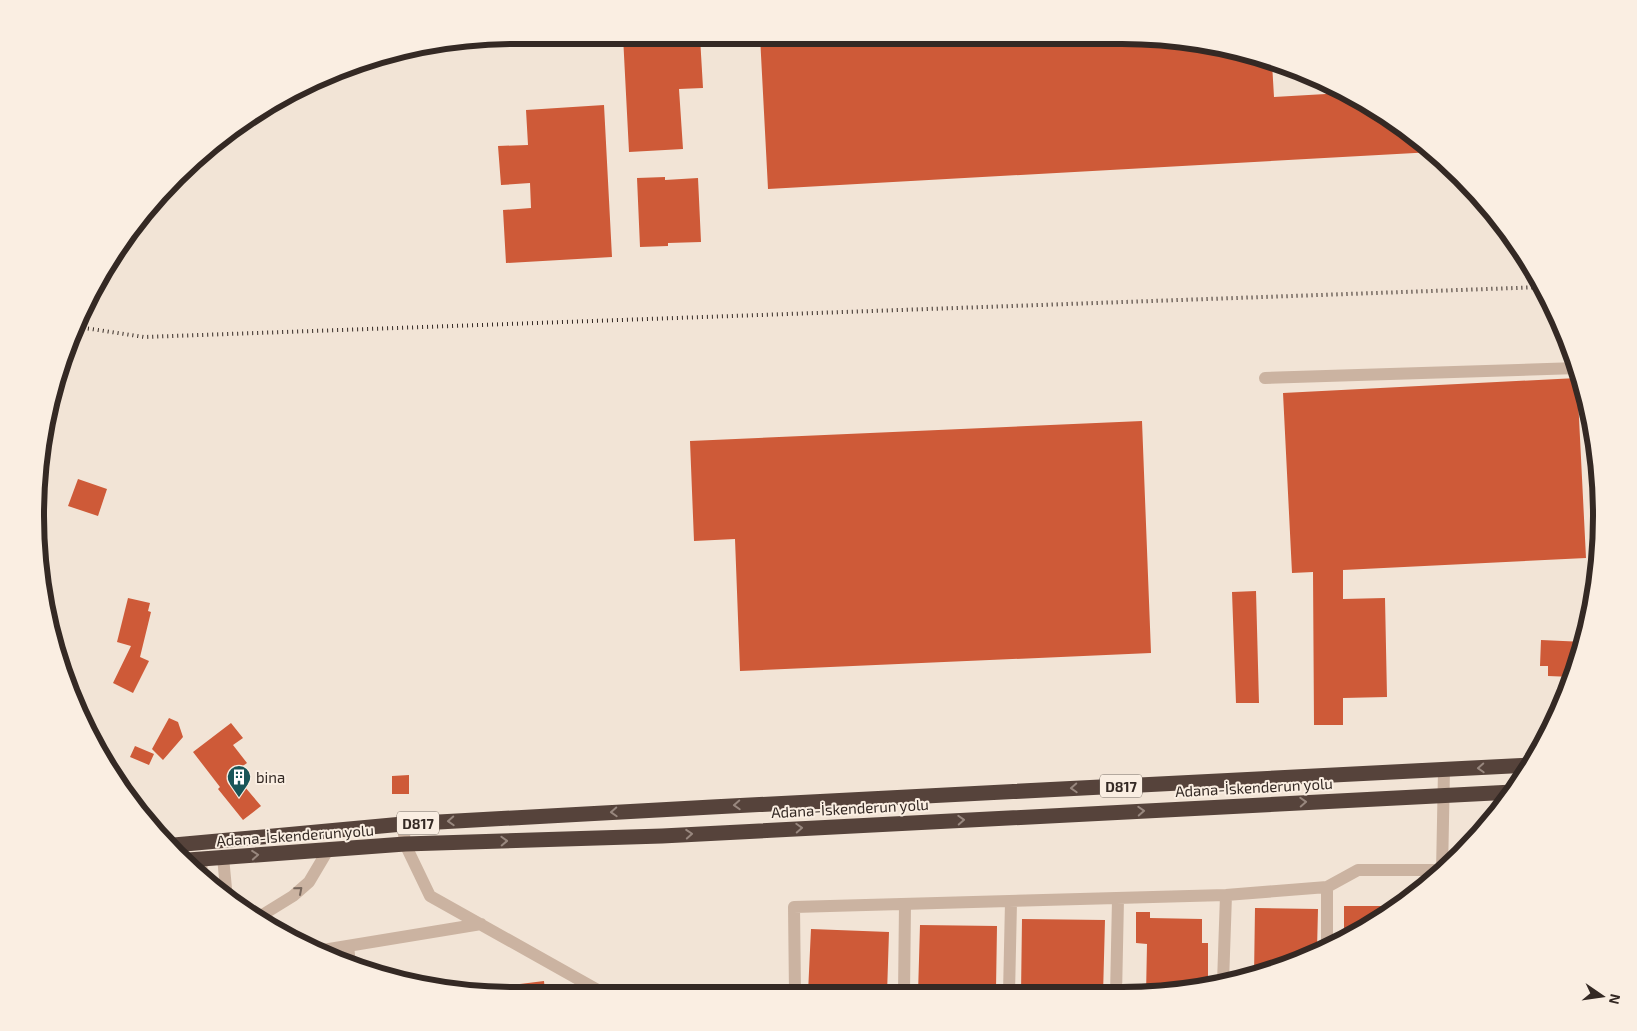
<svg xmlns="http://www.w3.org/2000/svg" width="1637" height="1031" viewBox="0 0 1637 1031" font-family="'Exo 2',sans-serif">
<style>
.building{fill:#ce5a38}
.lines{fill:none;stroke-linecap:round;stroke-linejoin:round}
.minor{stroke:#cbb3a1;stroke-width:12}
.highway{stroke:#56433b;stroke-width:15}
.rail{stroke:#342924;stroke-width:4;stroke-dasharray:1 4;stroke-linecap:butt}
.oneway{stroke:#98877e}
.oneway2{stroke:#78675c}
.labels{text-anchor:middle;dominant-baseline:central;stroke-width:4;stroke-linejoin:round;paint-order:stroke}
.shield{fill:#faeee2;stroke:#6f645d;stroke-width:1}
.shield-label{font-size:14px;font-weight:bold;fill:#342924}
.poi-label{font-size:15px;fill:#342924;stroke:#faeee2;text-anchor:start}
.street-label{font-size:15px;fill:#342924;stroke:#faeee2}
.rim{fill:none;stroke:#342924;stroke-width:6}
</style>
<rect width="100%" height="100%" fill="#f2e4d6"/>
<path class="building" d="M623,36H676V38L700,37L703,88L679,89L683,149L629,152Z
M760,36L1184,39L1272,63L1274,97L1343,93L1414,134L1433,152L768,189Z
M604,105L612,257L506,263L503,210L531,208L530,183L501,185L498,146L528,145L526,110Z
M665,177V180L698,178L701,242L668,243V246L640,247L637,178Z
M1577,378L1586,558L1343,570V599L1385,598L1387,697L1343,698V725H1314L1313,572L1292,573L1283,393Z
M1142,421L1151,653L740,671L735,539L694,541L690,441Z
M78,479L107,489L98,516L68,506Z
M1256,591L1259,703H1236L1232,592Z
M128,598L150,603L148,611L151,612L140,657L149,661L133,693L113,683L131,646L117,642Z
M1541,640L1585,642L1572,677L1548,676V666H1540Z
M169,718L178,722L183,737L163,760L152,749Z
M231,723L243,738L233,745L247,763L233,773L261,806L243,820L218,789L220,787L193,752Z
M135,746L154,754L149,765L130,757Z
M409,775V794H392V776Z
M1344,906H1397L1362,932L1344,939Z
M1255,908L1318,909L1317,950L1254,976Z
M1136,912H1150V918L1202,919V943H1208V986L1146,995L1147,944L1136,943Z
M1022,919L1105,920L1103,995L1021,994Z
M920,925L997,926L996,989L978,988V994H918Z
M811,929L889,932L887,994L808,993Z
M544,981L545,992H512V985Z"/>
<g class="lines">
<path class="minor" d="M1265,378L1578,368
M113,777L126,793
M403,824L405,844L430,896L603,993
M223,857L227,899
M1442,872L1444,770
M201,873L202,859
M259,917L293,896L309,882L328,850
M348,946L350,964
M1327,946V887
M317,951L481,924
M1223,983L1226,895
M795,993L794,907L1226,895L1327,887L1358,870H1443
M904,994L905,904
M1009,994L1011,902
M1116,995L1118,899"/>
<path class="highway" d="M174,845L403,824L712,807L1529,765
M188,860L405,844L662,836L1513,792"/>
<path class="rail" d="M78,327L144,337L1543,287"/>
</g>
<defs><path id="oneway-chevron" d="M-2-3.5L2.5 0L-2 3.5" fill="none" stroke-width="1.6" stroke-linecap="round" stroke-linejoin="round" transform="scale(1.25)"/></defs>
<g class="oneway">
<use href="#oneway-chevron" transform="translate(1481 768) rotate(177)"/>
<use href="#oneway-chevron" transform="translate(1074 788) rotate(177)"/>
<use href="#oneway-chevron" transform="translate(1303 802) rotate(-3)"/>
<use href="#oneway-chevron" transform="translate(737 805) rotate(177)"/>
<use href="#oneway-chevron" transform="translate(1141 811) rotate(-3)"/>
<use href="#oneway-chevron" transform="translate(614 812) rotate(177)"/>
<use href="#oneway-chevron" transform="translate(961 820) rotate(-3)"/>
<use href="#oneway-chevron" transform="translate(451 821) rotate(177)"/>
<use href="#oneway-chevron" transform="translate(799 828) rotate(-3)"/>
<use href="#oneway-chevron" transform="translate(689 834) rotate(-4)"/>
<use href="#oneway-chevron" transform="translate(504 841) rotate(-2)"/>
<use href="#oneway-chevron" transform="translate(255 855) rotate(-4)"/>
</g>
<use class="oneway2" href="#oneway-chevron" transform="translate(299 890) rotate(-41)"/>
<defs>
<g id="building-pin" transform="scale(1.25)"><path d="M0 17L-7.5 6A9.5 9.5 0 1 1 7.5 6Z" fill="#185558" stroke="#faeee2"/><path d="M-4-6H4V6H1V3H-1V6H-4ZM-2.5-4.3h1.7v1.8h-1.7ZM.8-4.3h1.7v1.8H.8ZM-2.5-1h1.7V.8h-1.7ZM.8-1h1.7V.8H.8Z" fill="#fff"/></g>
</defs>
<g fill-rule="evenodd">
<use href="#building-pin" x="239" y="777"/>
</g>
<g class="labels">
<g class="shield">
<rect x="1100" y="774.5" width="42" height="23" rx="4"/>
<rect x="397" y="811.5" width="42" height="23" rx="4"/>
</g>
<g class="shield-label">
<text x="1121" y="786">D817</text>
<text x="418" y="823">D817</text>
</g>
<g class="poi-label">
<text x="256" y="777">bina</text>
</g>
<g class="street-label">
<text transform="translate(1254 787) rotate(-3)">Adana-İskenderun yolu</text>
<text transform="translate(850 808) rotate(-3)">Adana-İskenderun yolu</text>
<text transform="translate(295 835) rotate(-4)">Adana-İskenderun yolu</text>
</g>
</g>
<path d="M0 0H1637V1031H0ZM515 44H1122A471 471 0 0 1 1593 515V516A471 471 0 0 1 1122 987H515A471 471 0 0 1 44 516V515A471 471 0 0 1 515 44Z" fill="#faeee2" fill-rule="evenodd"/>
<path class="rim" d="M515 44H1122A471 471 0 0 1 1593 515V516A471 471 0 0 1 1122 987H515A471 471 0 0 1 44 516V515A471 471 0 0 1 515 44Z"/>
<g transform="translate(1602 996) rotate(103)" stroke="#faeee2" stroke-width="4" paint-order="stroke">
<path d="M0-4L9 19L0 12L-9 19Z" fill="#342924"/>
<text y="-8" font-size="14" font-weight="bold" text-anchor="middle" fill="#342924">N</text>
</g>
</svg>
